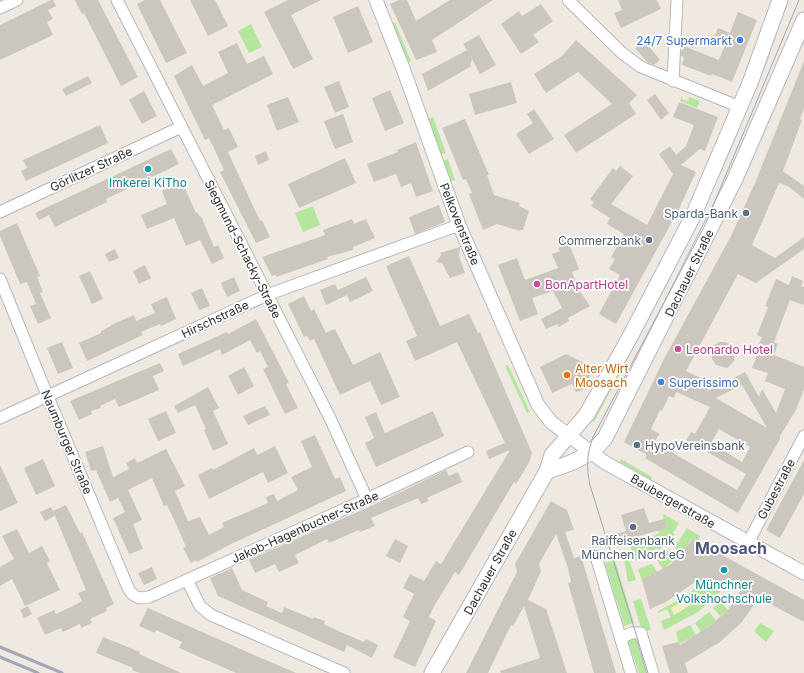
<svg xmlns="http://www.w3.org/2000/svg" width="804" height="673" viewBox="0 0 804 673" font-family="Inter,sans-serif">
<style>
.green{fill:#b6e59e;fill-rule:evenodd}
.sand{fill:#f3ecc5}
.building{fill:#cbc7bf;fill-rule:evenodd}
.lines{fill:none;stroke-linecap:round;stroke-linejoin:round}
.minor-casing{stroke:#b4b7c1;stroke-width:13}
.tertiary-casing{stroke:#b4b7c1;stroke-width:15}
.secondary-casing{stroke:#b4b7c1;stroke-width:17}
.minor{stroke:#fff;stroke-width:11}
.tertiary{stroke:#fff;stroke-width:13}
.secondary{stroke:#fff;stroke-width:15}
.tram{stroke:#a3a6b8;stroke-width:1}
.rail{stroke:#a3a6b8;stroke-width:3}
.shop-dot{fill:#3f7fe0;stroke:#fff;stroke-width:1.5}
.culture-dot{fill:#0f9aa8;stroke:#fff;stroke-width:1.5}
.service-dot{fill:#5c6f8a;stroke:#fff;stroke-width:1.5}
.hotel-dot{fill:#d1479c;stroke:#fff;stroke-width:1.5}
.food-dot{fill:#e8710a;stroke:#fff;stroke-width:1.5}
.labels{text-anchor:middle;dominant-baseline:central;stroke-width:3.5;stroke-linejoin:round;paint-order:stroke}
.shop-label{font-size:12px;fill:#366cbe;stroke:#fff;text-anchor:end}
.street-label{font-size:12px;fill:#2e2e2e;stroke:#fff}
.culture-label{font-size:12px;fill:#0d838f;stroke:#fff}
.service-label{font-size:12px;fill:#4e5e75;stroke:#fff;text-anchor:end}
.hotel-label{font-size:12px;fill:#b23c85;stroke:#fff;text-anchor:start}
.food-label{font-size:12px;fill:#c56008;stroke:#fff;text-anchor:start}
.district-label{font-size:16px;font-weight:bold;fill:#4d5680;stroke:#fff}
</style>
<rect width="100%" height="100%" fill="#efe9e1"/>
<path class="green" d="M395,22L411,61L408,63L393,23Z
M251,24L262,47L249,53L238,31Z
M765,55L769,57L723,168L675,269L674,266Z
M682,96V99L688,101L689,97L700,101L697,108L680,101Z
M433,117L446,153L440,155L428,119Z
M448,159L455,180L449,182L442,161Z
M313,206L320,225L303,232L295,213Z
M668,278L670,279L594,422L591,420Z
M508,365L530,412L527,413L505,366Z
M621,459L652,477L651,480L620,462Z
M664,514L679,523L673,533L675,534L659,550L657,548L645,556V557L635,561L630,545L641,542L659,533L658,530L666,528L663,516Z
M687,528L700,536L697,542L692,539L681,553L675,547Z
M668,551L675,559L663,569L657,560Z
M628,557L636,580L628,582L624,559Z
M615,560L634,623L624,626L605,563Z
M652,564L657,572L642,580L638,569Z
M708,577L719,593L698,612L664,630L661,621L671,617L667,609L658,613V611L685,597ZM693,603L674,615L671,608L679,604Z
M641,599L651,630L645,631L640,625L633,601Z
M720,602L728,610L720,616L713,608Z
M709,612L716,620L701,632L695,623Z
M760,623L774,631L766,642L754,631Z
M690,625L696,635L679,644L676,632Z
M634,638L639,640L649,673H639L630,646L627,647L629,639Z"/>
<path class="sand" d="M689,597L693,603L674,615L671,608Z"/>
<path class="building" d="M51,0H53L56,6L48,10L53,19L47,22L53,35L0,60V25Z
M75,0H98L138,77L121,86L84,13L82,14Z
M145,0H160L187,53L166,63L137,4Z
M190,0H215L228,26L208,36Z
M288,0H321L291,15L313,59L293,69L264,12Z
M399,0H407L416,21L450,0H493L432,40L437,52L416,60L390,4Z
M618,0H657L661,9L621,28L614,13L622,10Z
M541,4L553,21L533,35L539,42L521,54L501,24L519,11L522,16Z
M358,6L373,42L348,53L333,17Z
M738,12L757,20L732,82L712,74L711,76L682,65L684,57L681,56V53L684,46L719,60L725,45L714,37L718,28L730,33Z
M479,35L496,65L480,74L472,59L470,67L428,91L422,74L467,50L463,44Z
M576,40L637,95L629,103L636,114L576,153L564,135L612,104L578,72L546,93L534,74L562,56Z
M644,40L660,60L654,65L647,62L635,48Z
M237,43L247,64L264,56L273,74L212,105L224,130L229,128L238,147L228,152L260,221L262,220L270,237L256,243L220,172L224,170L209,138L205,140L174,76L192,65L203,86L228,73L218,52Z
M804,61V108L800,119L802,120L783,171L804,186V199L788,186L779,183L752,245L775,258L804,237V249L756,283L738,274L686,371L713,384L706,392L745,372L759,397L762,389L776,413L785,389L765,381L768,373L752,368L757,355L755,354L762,337L757,335L768,307L765,306L776,279L789,285L792,276L803,281L801,286L804,287V305L790,300L774,342L778,344L774,355L804,367V389L796,410L780,436V439L738,513L645,458L647,455L624,442L664,359L731,236L755,183ZM742,385L767,428L716,398ZM676,392L710,407L695,434L691,432L686,440L746,474L737,490L654,442L660,434L651,429L660,410L662,411L669,396L674,398ZM719,429L750,447L742,462L711,443Z
M88,76L92,83L66,96L62,89Z
M339,81L349,107L335,113L324,87Z
M511,82L517,103L475,115L469,94Z
M390,90L404,123L385,131L372,98Z
M144,91L157,116L142,124L129,100Z
M655,94L669,113L661,120L647,100Z
M288,97L299,122L277,131L267,105Z
M679,102L718,117L705,151L700,149L681,165L696,172L679,209L616,324L599,314L620,275L609,269L615,259L611,257L624,234L607,224L610,218L591,206L594,202L590,199L613,168L616,171L620,166L633,176L611,204L647,225L673,174L659,154L670,146L676,155L686,146L694,125L673,117Z
M534,109L554,139L529,154L516,134L533,123L527,114Z
M343,114L353,142L335,149L324,121Z
M465,119L489,175H487L494,195L520,203L519,206L529,211L523,230H520V231L497,224L483,230L469,194L472,193L466,179L463,180L442,128Z
M100,125L108,143L26,181L21,171L27,168L23,160Z
M416,142L433,191L416,197L411,183L401,187L396,174L374,182L367,164L398,152L397,150Z
M171,149L179,164L106,199L107,202L55,227L49,215L39,220L35,213Z
M266,151L269,160L258,165L255,156Z
M345,158L356,183L299,208L288,184Z
M182,182L196,213L197,212L200,217L201,216L214,247L218,245L224,258L212,264L200,240L186,246L174,218L147,229L141,215L167,204L162,191Z
M439,205L445,222L415,234L409,217Z
M352,219L354,224L366,219L375,238L353,247V250L327,257L328,259L276,277V275L272,276L262,257L325,235L323,230Z
M17,223L40,276L37,277L43,292L40,293L51,318L38,324L30,306L36,304L27,282L20,284L0,236V231Z
M566,236L579,269L572,272L579,290L590,306L568,318L569,321L559,327L557,324L546,329L541,319L562,308L553,291L532,298L538,314L520,321L498,265L517,258L525,280L558,268L552,254L560,251L558,248L561,247L558,239Z
M460,247L459,256L465,273L450,278L442,263L436,262L441,255L440,253Z
M115,249L119,258L109,262L105,254Z
M409,256L440,326L469,314L478,333L480,332L532,453L529,463L516,484L514,482L459,575L455,572L433,608L429,617L436,621L415,667L393,657L410,621L403,617L414,594L403,588L410,574L424,581L436,561L441,564L510,450L489,459L486,451L505,443L457,342L415,361L406,341L417,336L386,266Z
M145,265L151,278L139,284L133,271Z
M90,271L103,299L92,304L79,276Z
M234,277L240,291L227,297L221,283Z
M366,277L373,291L350,302L347,295L326,305L320,290L335,284L338,290Z
M202,288L210,306L199,310L191,293Z
M304,296L311,311L314,309L326,333L335,329L353,365L380,352L400,397L381,405L370,381L340,395L314,339L310,341L307,336L304,337L288,304Z
M167,297L176,319L161,326L160,324L141,332L143,335L87,361L79,343L101,333V331L111,326V325L134,315L136,321L155,313L151,304Z
M256,319L289,383L286,384L298,408L285,414L263,369L268,367L260,351L257,353L250,340L222,355L220,349L183,366L178,354L227,332L228,334Z
M62,342L73,368L58,374L47,348Z
M719,342H726L732,346L735,352L734,361L727,368L716,365L712,359L710,348Z
M566,354L594,368L583,390L576,392L572,384L552,393L540,367Z
M160,363L164,371L153,376L159,390L119,407L115,399L100,406L101,408L91,411L92,414L79,420L70,401Z
M244,367L254,386L238,395L228,376Z
M208,387L219,408L213,411L228,444L213,451L204,430L206,429L195,405L178,413L174,406Z
M265,406L270,415L248,425L243,416Z
M166,411L176,433L158,441L148,419Z
M433,411L444,436L376,467L365,443L374,438L365,417L376,412L385,433Z
M315,435L335,479L340,477L346,491L231,544L197,562L196,560L191,563L183,548L186,547L177,526L167,505L164,506L152,478L128,490L142,520L133,524L143,549L129,554L113,518L125,512L118,498L110,502L96,470L91,471L85,452L103,446L113,477L129,469L126,463L135,458L137,463L166,449L185,486L175,491L188,521L200,517L209,535L224,527L222,523L268,503L266,497L274,494L277,501L298,490L291,477L312,467L301,441Z
M275,446L288,473L268,483L263,472L209,499L198,475L212,468L213,470L254,448L257,455Z
M43,459L55,486L36,495L24,468Z
M804,460V494L780,538L766,530Z
M0,465L18,503L0,511Z
M446,470L449,476L458,472L462,482L427,498L429,501L421,504L418,498L371,518L375,526L360,532L359,530L329,543L327,539L295,555L299,563L279,572L275,564L255,573L249,560L380,502Z
M551,501L567,510L574,530L565,532L574,558L581,556L616,673H594L568,583L571,582L568,568L556,534L539,564L541,571L528,600L546,609L567,673H501L500,671L540,658L524,606L513,626L511,625L488,673H466L517,572L515,564Z
M66,505L80,533L82,532L114,604L106,608L107,611L90,619L92,623L81,628L80,624L63,632L61,628L45,635L37,618L54,610L56,614L73,606L82,601L78,593L86,590L53,511Z
M51,507L55,516L45,521L40,512Z
M644,508L649,523L664,519L667,528L618,542L615,534L626,531L621,515Z
M17,529L29,553L42,546L50,561L47,563L60,590L25,606L12,579L0,586V567L14,559L2,536Z
M395,539L408,546L400,563L386,556Z
M693,539L804,600V622L759,598L741,623L720,642L685,663L688,673H670L662,646L678,642L680,645L708,627L728,610L742,588L726,580L719,593L698,580L666,602L650,609L642,580L671,564Z
M152,567L157,579L144,585L138,573Z
M232,568L242,590L268,602L266,606L282,613L284,607L313,619L314,617L325,621L324,624L336,630L364,642L366,639L378,645L372,658L347,645L344,652L218,596L210,578Z
M28,606L32,614L24,618L20,610Z
M148,608L254,655L296,673H236L179,648L182,642L156,630L155,633L139,626Z
M103,637L140,652L139,654L181,673H140L132,670L133,668L96,653Z"/>
<g class="lines">
<g class="minor-casing">
<path id="minor" d="M117,0L329,416L367,499
M568,0L622,53L641,67L740,107
M0,8L17,0
M673,81L677,0
M0,212L181,127
M0,279L48,397L129,590C135,598 139,599 149,597L367,499L468,452
M0,418L267,295L459,225
M748,543L804,436
M597,560L631,673
M187,580L200,606L211,615L344,673
M621,638L631,633H641L653,673"/>
</g>
<g class="tertiary-casing">
<path id="tertiary" d="M376,0L404,71L459,225L538,405L551,422L604,462L804,573"/>
</g>
<g class="secondary-casing">
<path id="secondary" d="M547,471C570,464 590,457 605,438L735,179L804,20
M432,673L547,471L552,455L587,414L631,335L693,216L750,83L780,0"/>
</g>
<use href="#minor" class="minor"/>
<use href="#tertiary" class="tertiary"/>
<use href="#secondary" class="secondary"/>
<path class="tram" d="M648,673L590,485C586,467 587,454 593,437L705,225L799,0"/>
<path class="rail" d="M0,647L62,673
M0,657L38,673"/>
</g>
<g class="shop-dot">
<circle cx="740" cy="40" r="4"/>
<circle cx="661" cy="382" r="4"/>
</g>
<g class="culture-dot">
<circle cx="148" cy="169" r="4"/>
<circle cx="724" cy="570" r="4"/>
</g>
<g class="service-dot">
<circle cx="746" cy="213" r="4"/>
<circle cx="649" cy="240" r="4"/>
<circle cx="637" cy="445" r="4"/>
<circle cx="633" cy="527" r="4"/>
</g>
<g class="hotel-dot">
<circle cx="537" cy="284" r="4"/>
<circle cx="678" cy="349" r="4"/>
</g>
<circle class="food-dot" cx="567" cy="375" r="4"/>
<g class="labels">
<g class="shop-label">
<text x="732" y="40">24/7 Supermarkt</text>
<text x="669" y="382" text-anchor="start">Superissimo</text>
</g>
<g class="street-label">
<text transform="translate(91 169) rotate(-25)">Görlitzer Straße</text>
<text transform="translate(460 224) rotate(68)">Pelkovenstraße</text>
<text transform="translate(243 249) rotate(63)">Siegmund-Schacky-Straße</text>
<text transform="translate(689 273) rotate(-64)">Dachauer Straße</text>
<text transform="translate(215 319) rotate(-25)">Hirschstraße</text>
<text transform="translate(67 442) rotate(67)">Naumburger Straße</text>
<text transform="translate(776 489) rotate(-62)">Gubestraße</text>
<text transform="translate(673 501) rotate(30)">Baubergerstraße</text>
<text transform="translate(305 527) rotate(-24)">Jakob-Hagenbucher-Straße</text>
<text transform="translate(490 572) rotate(-61)">Dachauer Straße</text>
</g>
<g class="culture-label">
<text x="148" y="182">Imkerei KiTho</text>
<text x="724" y="584">Münchner<tspan x="724" dy="14">Volkshochschule</tspan></text>
</g>
<g class="service-label">
<text x="738" y="213">Sparda-Bank</text>
<text x="641" y="240">Commerzbank</text>
<text x="645" y="445" text-anchor="start">HypoVereinsbank</text>
<text x="633" y="540" text-anchor="middle">Raiffeisenbank<tspan x="633" dy="14">München Nord eG</tspan></text>
</g>
<g class="hotel-label">
<text x="545" y="284">BonApartHotel</text>
<text x="686" y="349">Leonardo Hotel</text>
</g>
<g class="food-label">
<text x="575" y="368">Alter Wirt<tspan x="575" dy="14">Moosach</tspan></text>
</g>
<g class="district-label">
<text x="731" y="548">Moosach</text>
</g>
</g>
</svg>
